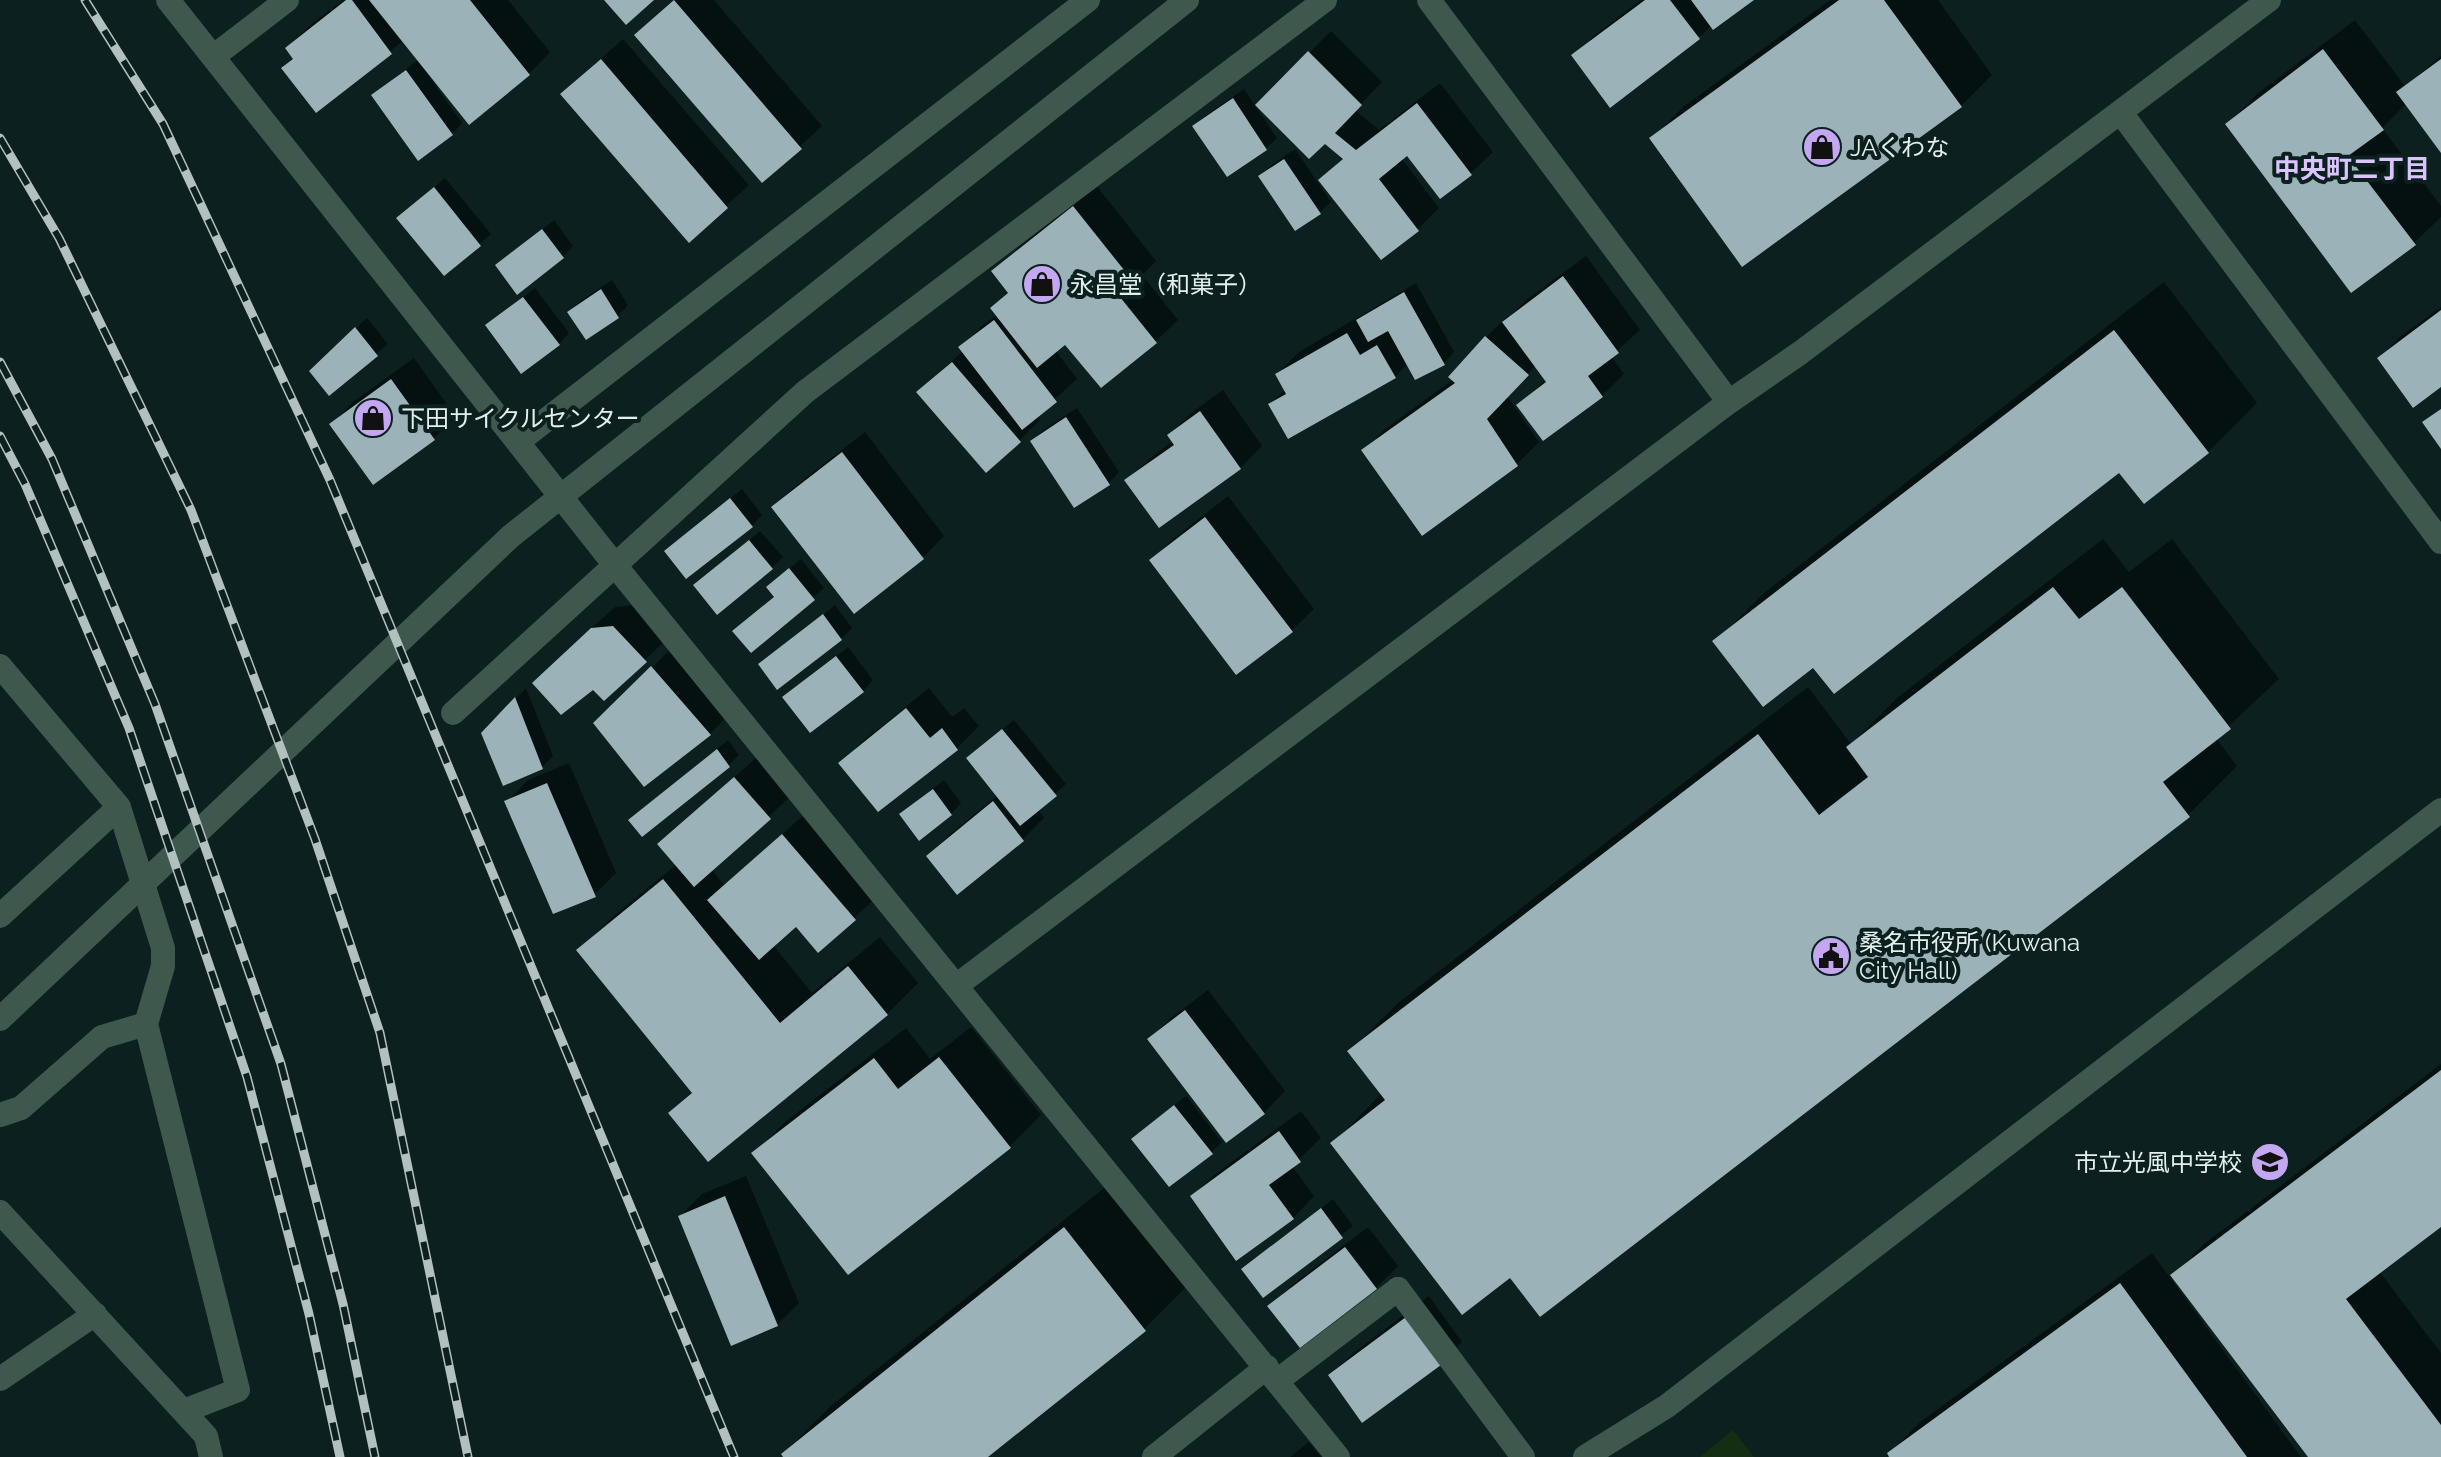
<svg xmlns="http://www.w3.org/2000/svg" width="2441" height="1457" viewBox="0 0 2441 1457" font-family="Raleway,'Noto Sans JP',sans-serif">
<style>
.green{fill:#142e14}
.shadow{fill:#0007}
.building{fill:#9bb3b8}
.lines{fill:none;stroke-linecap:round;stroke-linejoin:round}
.service{stroke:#3f584d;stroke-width:24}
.minor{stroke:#3f584d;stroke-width:24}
.tertiary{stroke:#3f584d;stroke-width:24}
.rail-casing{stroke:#b2c0bf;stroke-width:9}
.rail{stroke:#0b201f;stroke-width:6;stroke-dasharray:18;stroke-linecap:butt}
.labels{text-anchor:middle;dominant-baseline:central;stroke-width:8;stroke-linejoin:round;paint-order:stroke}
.poi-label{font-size:24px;fill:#e3efee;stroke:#0b201f;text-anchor:start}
.neighbourhood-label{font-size:26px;font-weight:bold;fill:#d9c4fc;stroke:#0b201f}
</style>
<rect width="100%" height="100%" fill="#0b201f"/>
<path class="green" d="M1733,1430L1754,1457H1700Z"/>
<path class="shadow" d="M343,0H508L550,52L529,74L432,81L462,123L452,134L374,95L419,59L404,40L316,111L283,69L294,58L287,48L309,26Z
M674,0H714L822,126L763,180L637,35Z
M1641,0H1751L1712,25L1699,38L1610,105L1574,56L1596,34Z
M1830,0H1938L1992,75L1961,106L1742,264L1652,139L1683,107Z
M2355,20L2405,86L2441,56V149L2407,103L2382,128L2441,206V217L2414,243L2227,124L2258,93Z
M1331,31L1382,82L1355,110L1379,130L1440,83L1493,152L1471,173L1441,196L1407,153L1401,158L1439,208L1417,230L1321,180L1344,157L1324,141L1258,105Z
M623,39L749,185L689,240L585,73Z
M1244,89L1277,138L1266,148L1194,126L1205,116Z
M1295,149L1331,202L1320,212L1295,228L1260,176L1271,165Z
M445,178L491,234L444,274L399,218Z
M1096,185L1156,261L1142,275L1178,320L1156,341L1101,385L1066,342L1055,350L1077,379L1037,415L1041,419L1019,441L918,392L963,351L961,348L982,326L997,315L992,308L1009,292L994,272L1016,250Z
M554,220L573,246L563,257L497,265Z
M1586,256L1640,330L1611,356L1624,374L1602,396L1543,438L1519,405L1546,379L1536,365L1507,396L1539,442L1517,464L1423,533L1363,451L1385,429L1454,379L1486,337L1508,316L1509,317L1526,300Z
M612,280L628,305L618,316L586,337L569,312L580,301Z
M2164,282L2257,403L2208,452L2120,470L1814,665L1715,642L1764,593Z
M1416,283L1454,352L1444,363H1408L1395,377L1270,404L1286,389L1277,374L1299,352Z
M535,288L569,333L559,344L488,325Z
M2441,307V385L2379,358L2401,336Z
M367,318L388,344L329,393L311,371Z
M414,358L456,417L434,438L374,482L332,424L353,402Z
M1223,390L1262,446L1240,468L1127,481L1149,459L1173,441L1169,435L1191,413Z
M1077,408L1119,472L1109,483L1033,441L1043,430Z
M865,432L944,536L923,558L774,507L795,486Z
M742,489L762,515L752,526L667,551Z
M1228,496L1314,609L1292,630L1237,672L1152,560L1173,539Z
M760,531L783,557L772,568L707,575Z
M2103,539L2129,572L2172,539L2279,679L2216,738L2237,766L2188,815L1510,1275L1333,1143L1382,1093L1350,1051L1399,1002L1808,687L1851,744L1897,698Z
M801,559L824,588L751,650L776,596L779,577Z
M635,605L667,639L645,660L593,687L556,661L615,607Z
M835,605L852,628L841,639L761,664Z
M674,646L731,712L710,734L595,723Z
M848,647L873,680L863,691L785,697Z
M526,688L553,756L542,767L504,783L483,733Z
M929,688L952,717L964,708L979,726L957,748L878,809L841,763L863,741Z
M1014,720L1066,784L1038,809L1044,818L1023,839L929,856L950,834L998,795L979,748Z
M728,740L739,755L729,765L641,810Z
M757,757L791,796L711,869L724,885L805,814L877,897L818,950L796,924L773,945L812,993L880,937L918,983L887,1014L671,1113L693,1091L579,950L610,919L677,864L660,844Z
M569,763L616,873L594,895L507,802L528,780Z
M944,780L961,803L951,814H901Z
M1208,990L1285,1091L1264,1113L1150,1039L1171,1018Z
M971,1027L1041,1115L1010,1146L754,1153L785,1122L906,1028L930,1059Z
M2441,1064V1224L2379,1271L2441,1353V1457H2310L2173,1275L2204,1244Z
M1186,1096L1222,1142L1211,1153L1144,1129Z
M1301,1111L1321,1138L1292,1166L1314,1196L1293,1218L1192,1196L1214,1175Z
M746,1176L799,1303L777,1325L680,1216L702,1194Z
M1114,1180L1193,1280L1144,1329L985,1457H786L783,1454L832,1405Z
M1333,1199L1353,1226L1264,1296L1244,1269Z
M1368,1227L1398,1266L1376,1288L1270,1306L1292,1285Z
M2152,1253L2301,1457H1892L1889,1454L1920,1422Z
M1429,1296L1462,1342L1440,1363L1330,1375L1352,1354Z
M1309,1442L1321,1457H1290Z"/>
<path class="building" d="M346,0H352L392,54L316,113L281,68L293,59L285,48Z
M369,0H470L530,75L469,125Z
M604,0H654L626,25Z
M674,0L802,149L762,183L634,35Z
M1645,0H1670L1700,39L1610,108L1571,55Z
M1691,0H1754L1713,30Z
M1839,0H1884L1962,107L1742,267L1649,138Z
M2323,49L2384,130L2348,156L2416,245L2351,293L2225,124Z
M1308,51L1362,105L1335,133L1356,150L1417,103L1472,175L1440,199L1407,156L1379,179L1419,231L1381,260L1318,180L1343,159L1325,144L1309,159L1255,105Z
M601,59L728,208L689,243L560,94Z
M2441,59V153L2396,92Z
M406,70L453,135L418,161L371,95Z
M1233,98L1267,150L1227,177L1192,126Z
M1284,159L1321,214L1295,231L1258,176Z
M434,187L481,246L444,276L396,218Z
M1073,206L1136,285L1120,297L1157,343L1101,388L1065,345L1037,368L990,308L1008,293L991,271Z
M542,229L564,258L517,295L495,265Z
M1563,276L1619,353L1588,376L1603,397L1543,441L1516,405L1546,382L1502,322Z
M601,289L619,318L586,340L567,312Z
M1404,292L1445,365L1415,380L1388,331L1368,342L1356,320Z
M523,297L560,345L521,374L485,325Z
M2441,310V387L2413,408L2377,358Z
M994,320L1057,402L1022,430L958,347Z
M355,327L378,356L329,396L309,371Z
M2114,330L2209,453L2144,504L2119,473L1834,694L1813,668L1763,707L1712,641Z
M1347,333L1360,355L1377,345L1396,378L1288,439L1268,404L1286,394L1275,374Z
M1485,336L1529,375L1487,419L1518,466L1422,536L1361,450L1455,383L1448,377Z
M952,362L1021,442L986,473L916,392Z
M391,379L435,440L373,485L329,424Z
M2441,409V449L2422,422Z
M1200,411L1241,469L1159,528L1124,480L1174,445L1167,435Z
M1066,417L1110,485L1074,508L1030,441Z
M842,452L924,559L854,614L771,507Z
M730,498L753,527L686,579L664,551Z
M1205,517L1293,632L1236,675L1149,560Z
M749,540L773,569L717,615L693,585Z
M789,568L815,600L751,653L732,631L774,597L766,587Z
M2053,587L2079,619L2122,587L2231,729L2163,782L2190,817L1540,1317L1510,1278L1462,1315L1330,1143L1385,1100L1347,1051L1758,734L1819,815L1868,777L1846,747Z
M823,614L842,640L777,690L758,664Z
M613,626L647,662L604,701L593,690L561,715L532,683L591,628Z
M836,656L864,692L810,733L782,697Z
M651,666L711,735L644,787L593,723Z
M515,697L543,769L503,786L481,733Z
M906,708L930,738L942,728L958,750L878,812L838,763Z
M1002,729L1057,796L1020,826L966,758Z
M717,749L730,767L642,837L628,820Z
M734,777L771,819L694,887L657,844Z
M547,783L596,897L553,914L504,801Z
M933,789L952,815L919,841L899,814Z
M993,801L1024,841L957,895L926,856Z
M782,834L856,920L818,953L796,927L759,960L707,900Z
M663,879L780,1023L848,966L888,1015L708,1162L668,1113L692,1093L576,950Z
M1185,1010L1265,1114L1226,1143L1147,1039Z
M939,1057L1011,1148L848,1275L751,1153L874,1058L898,1089Z
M2441,1070V1227L2346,1299L2441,1425V1457H2308L2170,1275Z
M1174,1105L1213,1154L1169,1187L1131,1139Z
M1279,1131L1301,1162L1269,1185L1294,1219L1236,1261L1190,1196Z
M725,1196L778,1326L731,1346L678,1216Z
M1321,1208L1343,1238L1263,1298L1241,1269Z
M1064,1227L1146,1331L988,1457H783L781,1454Z
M1345,1247L1377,1289L1300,1348L1267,1306Z
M2120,1283L2247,1457H1889L1887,1453Z
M1406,1317L1441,1365L1362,1423L1328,1375Z"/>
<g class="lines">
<path class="service" d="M1398,1289L1523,1457"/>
<path class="minor" d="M168,0L614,564L956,986L1729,402L1800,353L2269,0
M1429,0L1729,402
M214,56L287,0
M2121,113L2441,542
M519,441L1088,0
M0,666L119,807L163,948V966L146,1024L238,1390L184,1411
M453,713L805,392L1325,0
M0,916L119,807
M956,986L1338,1457
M0,1115L21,1108L102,1037L146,1024
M0,1212L206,1436L211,1457
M0,1379L95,1314
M1277,1381L1398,1289
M1154,1457L1267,1367"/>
<path class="tertiary" d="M0,1019L511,536L1187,0
M1585,1457L1667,1406L2441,810"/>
<g class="rail-casing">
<path id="rail" d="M85,0L163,124L330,480L734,1457
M0,138L59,238L191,510L315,839L380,1033L468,1457
M0,362L52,459L155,704L281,1064L343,1304L375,1457
M0,436L25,484L129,728L247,1077L309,1314L340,1457"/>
</g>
<use href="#rail" class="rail"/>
</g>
<defs>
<g id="shop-disc" transform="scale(2)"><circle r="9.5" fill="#c4a7f1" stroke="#0b201f"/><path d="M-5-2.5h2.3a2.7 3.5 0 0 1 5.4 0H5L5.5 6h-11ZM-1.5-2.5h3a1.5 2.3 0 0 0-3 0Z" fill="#111"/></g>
<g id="civic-disc" transform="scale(2)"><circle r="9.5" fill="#c4a7f1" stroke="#0b201f"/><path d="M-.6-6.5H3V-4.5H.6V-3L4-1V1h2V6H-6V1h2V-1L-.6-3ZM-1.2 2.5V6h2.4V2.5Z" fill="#111"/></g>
<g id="school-disc" transform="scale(2)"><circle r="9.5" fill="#c4a7f1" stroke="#0b201f"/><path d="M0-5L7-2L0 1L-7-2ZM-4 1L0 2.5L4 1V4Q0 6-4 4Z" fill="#111"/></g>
</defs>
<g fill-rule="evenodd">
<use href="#shop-disc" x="1822" y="147"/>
<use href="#shop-disc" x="1042" y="284"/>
<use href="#shop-disc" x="373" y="418"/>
<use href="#civic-disc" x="1831" y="956"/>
<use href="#school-disc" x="2270" y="1162"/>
</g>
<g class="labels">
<g class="poi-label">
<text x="1850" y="147">JAくわな</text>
<text x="1070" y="284">永昌堂（和菓子）</text>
<text x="401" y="418">下田サイクルセンター</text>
<text x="1859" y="942">桑名市役所 (Kuwana<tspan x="1859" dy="28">City Hall)</tspan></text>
<text x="2242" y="1162" text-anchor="end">市立光風中学校</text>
</g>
<g class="neighbourhood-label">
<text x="2352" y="169">中央町二丁目</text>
</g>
</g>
</svg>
